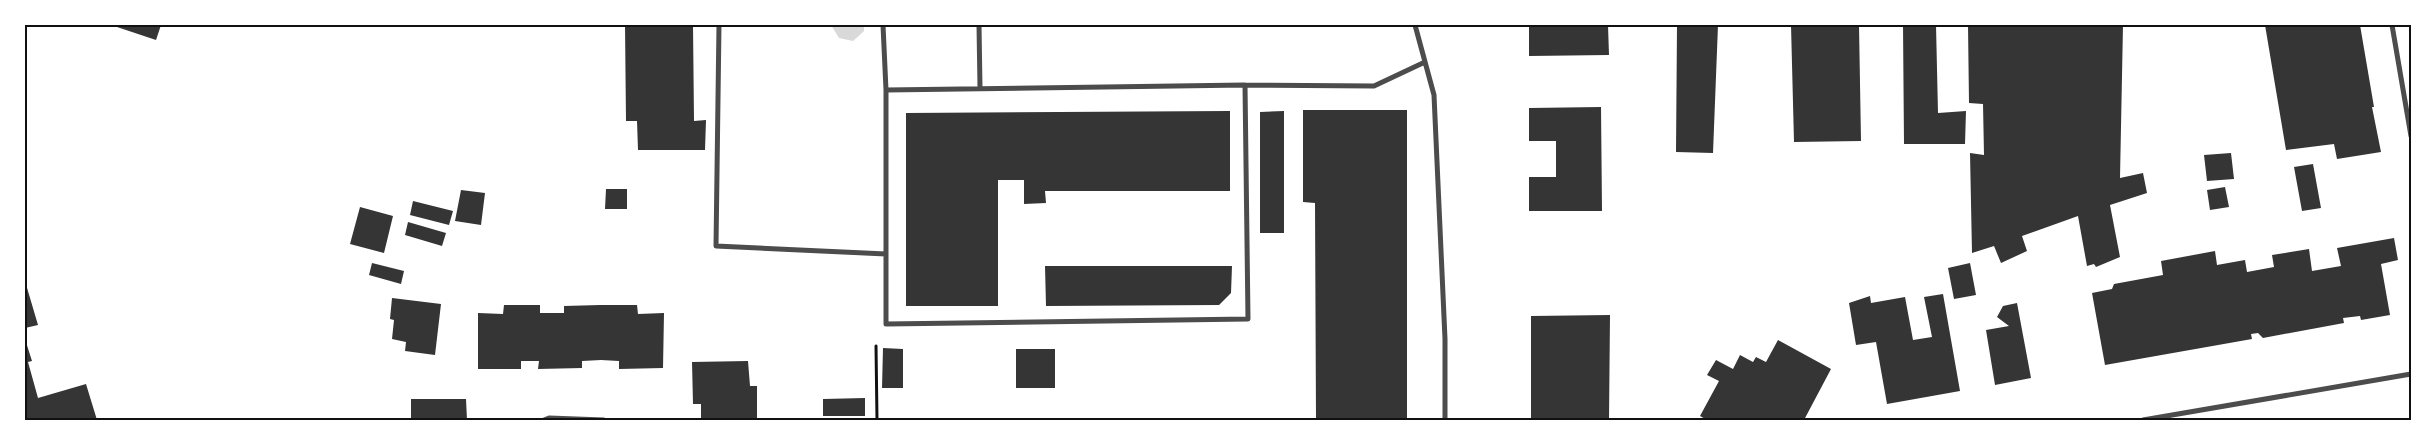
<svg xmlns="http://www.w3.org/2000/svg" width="2436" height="445" viewBox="0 0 2436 445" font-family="'Titillium Web',sans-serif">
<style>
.water{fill:#d9d9d9}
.building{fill:#353535}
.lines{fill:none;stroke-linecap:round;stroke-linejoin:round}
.path{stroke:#111;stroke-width:3}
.minor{stroke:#4c4c4c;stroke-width:5}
.neatline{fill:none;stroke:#111;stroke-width:2}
</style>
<rect width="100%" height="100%" fill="#fff"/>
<path class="water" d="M831,25H864V31L853,41L839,38Z"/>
<path class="building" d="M111,25H161L156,40Z
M625,25H693L694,121L706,120L705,150H638L637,121H626Z
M1529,25H1608L1609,55L1529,56Z
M1677,25H1718L1713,153L1676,152Z
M1791,25H1859L1861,141L1794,142Z
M1903,25H1936L1938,113L1966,111L1965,144H1904Z
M1968,25H2123L2120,178L2143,173L2147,193L2110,205L2120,257L2096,267L2094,264L2087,266L2078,216L2022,236L2027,251L2001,263L1994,246L1972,253L1970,153L1984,155L1983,104L1969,103Z
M2265,25H2360L2374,107H2372L2381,152L2337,159L2334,144L2286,150Z
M1601,107L1602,211H1529V177H1556V141H1529V108Z
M1303,110H1407V420H1316L1315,203L1303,202Z
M1230,111V191H1045L1046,203L1024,204V180H998V306H906V113Z
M1284,111V233H1260V112Z
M2231,153L2234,179L2207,181L2204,155Z
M2313,164L2321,208L2302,211L2294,167Z
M2225,187L2229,207L2210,210L2207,190Z
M606,189H627V209H605Z
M461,190L485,193L481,225L455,221Z
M413,201L453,211L449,225L410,215Z
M360,207L393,216L384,253L350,244Z
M408,222L446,233L442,246L405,235Z
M2394,238L2398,260L2381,264L2390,315L2361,320L2360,316L2343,318L2344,323L2263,338L2258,333L2251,334L2252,339L2105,365L2092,293L2112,289L2114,284L2163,275L2161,261L2215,251L2217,265L2245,260L2247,272L2274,267L2272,255L2309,249L2312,271L2341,266L2337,248Z
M372,263L404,271L401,284L369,275Z
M1970,263L1976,295L1954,299L1948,268Z
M1045,266H1232L1231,293L1219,305L1046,306Z
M25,281L38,325L25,328Z
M1943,294L1960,391L1887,404L1876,342L1856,345L1849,303L1870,296L1871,303L1905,297L1913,340L1932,337L1924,297Z
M392,298L441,304L435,355L405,351L406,342L392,339L394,320L390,319Z
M2017,303L2031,378L1995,385L1986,330L2009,326L1997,317L2003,306Z
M504,305H540V313H564V306L600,305H637L638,314L664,313L663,368L619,369V361L601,360L582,361V368L538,369L539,361H521V369H478V313L503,314Z
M1610,315L1609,420H1531V316Z
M25,339L32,361L28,362L38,398L86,384L97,420H25Z
M1778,340L1831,369L1804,420H1707L1700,416L1719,381L1707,375L1716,360L1733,369L1740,355L1753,362L1756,357L1766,362Z
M883,348L903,349V388H882Z
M1016,349H1055V388H1016Z
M748,361L750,386H757V420H701V404H693L692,362Z
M865,398V416H823V399Z
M411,399H466L467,420H411Z"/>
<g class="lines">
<path class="path" d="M876,346L877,420"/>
<path class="minor" d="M719,25L716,246L886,254
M883,25L886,90V324L1248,319L1245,85
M979,25L980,88
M1415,25L1434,95L1445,339V420
M2392,25L2411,136
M886,90L1245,85L1374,86L1425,62
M544,420L549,418L604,420
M2143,420L2411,374"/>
</g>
<rect width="2436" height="445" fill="none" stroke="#ffffff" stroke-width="52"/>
<rect x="26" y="26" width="2384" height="393" class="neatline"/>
</svg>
